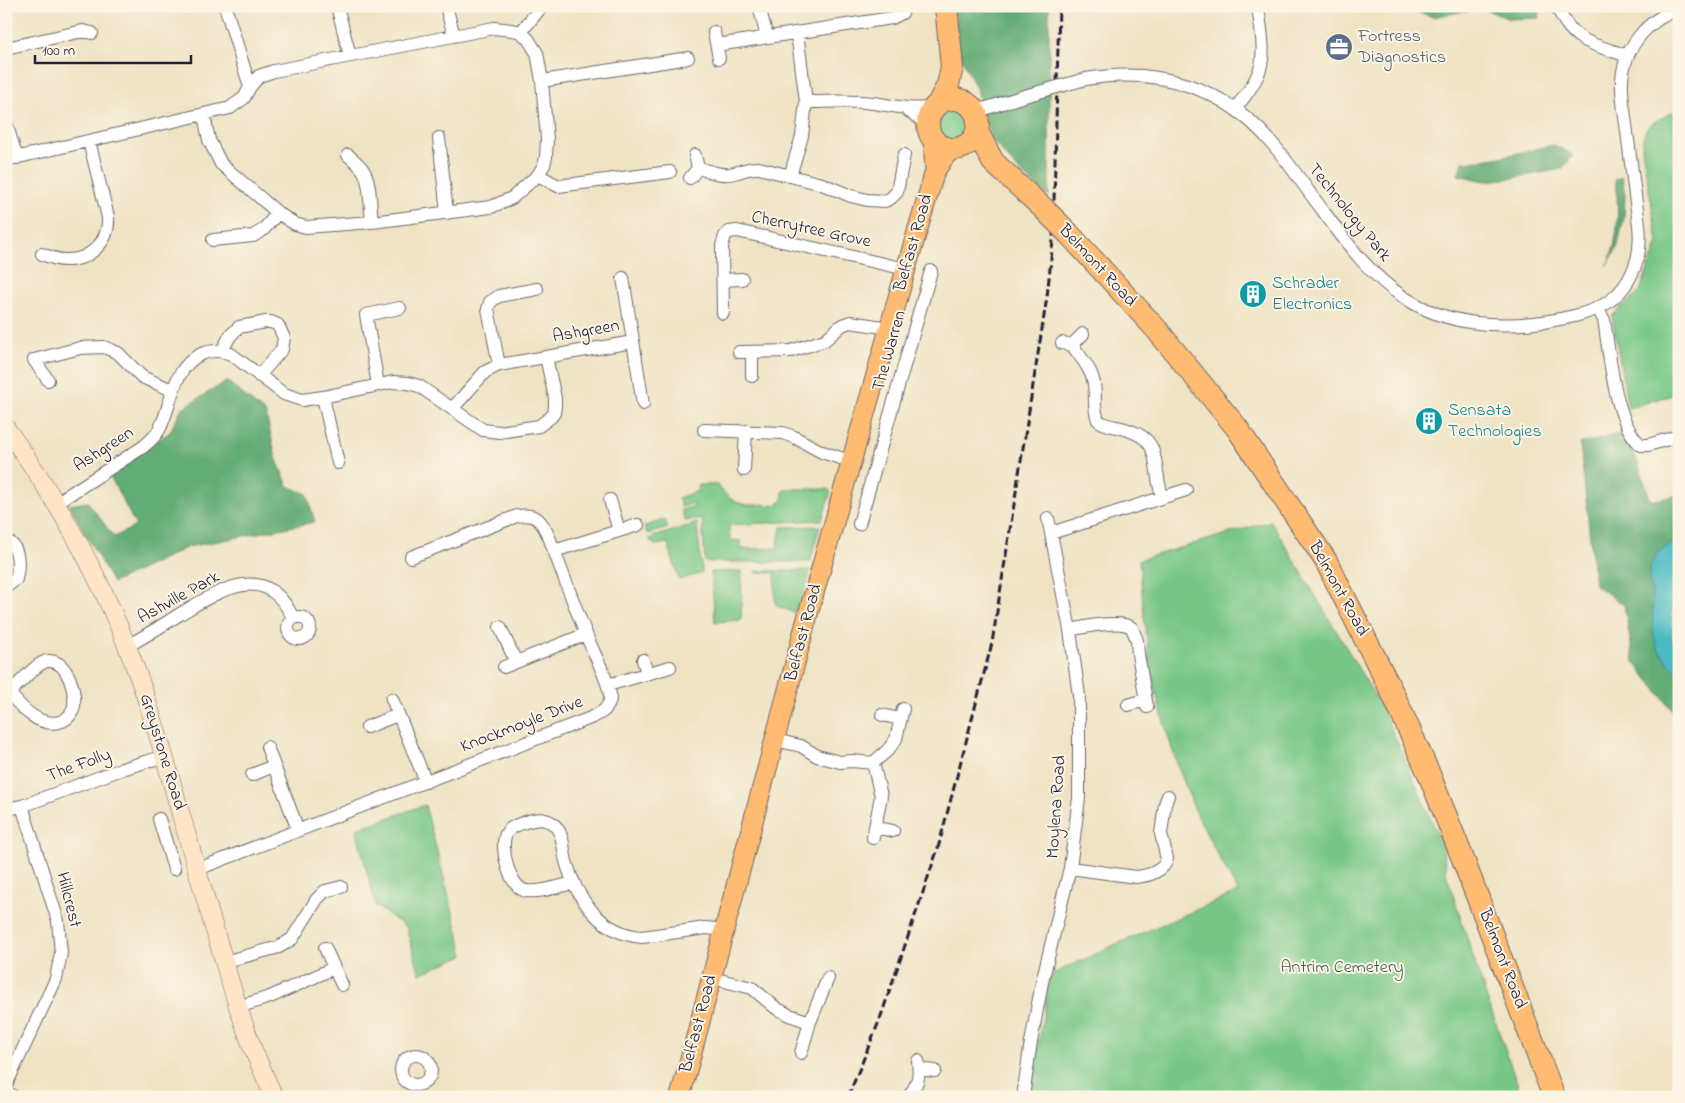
<svg xmlns="http://www.w3.org/2000/svg" width="1685" height="1103" viewBox="0 0 1685 1103" font-family="'Indie Flower',sans-serif">
<style>
.green{fill:#78c787;stroke:#4d7461}
.forest{fill:#62ac74;stroke:#426758}
.water{fill:#4cbbc2;stroke:#376e7e}
.lines{fill:none;stroke-linecap:round;stroke-linejoin:round}
.street-casing{stroke:#6a666b;stroke-width:14}
.secondary-casing{stroke:#6a666b;stroke-width:19}
.primary-casing{stroke:#6a666b;stroke-width:21}
.highway-casing{stroke:#6a666b;stroke-width:24}
.street{stroke:#fff;stroke-width:12}
.secondary{stroke:#ffe4c6;stroke-width:18}
.primary{stroke:#febb71;stroke-width:19}
.highway{stroke:#febb71;stroke-width:22}
.rail{stroke:#22223b;stroke-width:3;stroke-dasharray:8 4;stroke-linecap:butt}
.street-bridge-casing{stroke:#6a666b;stroke-width:14;stroke-linecap:butt}
.highway-bridge-casing{stroke:#6a666b;stroke-width:24;stroke-linecap:butt}
.street-bridge{stroke:#fff;stroke-width:12}
.highway-bridge{stroke:#febb71;stroke-width:22}
.labels{text-anchor:middle;dominant-baseline:central;stroke-width:4;stroke-linejoin:round;paint-order:stroke}
.service-label{font-size:18px;fill:#4e5e75;stroke:#fcf5e5;text-anchor:start}
.street-label{font-size:18px;fill:#22223b;stroke:#fcf5e5}
.culture-label{font-size:18px;fill:#0d838f;stroke:#fcf5e5;text-anchor:start}
.park-label{font-size:18px;fill:#405c56;stroke:#fcf5e5}
</style>
<rect width="100%" height="100%" fill="#fcf5e5"/>
<filter id="ink" filterUnits="userSpaceOnUse"><feTurbulence type="fractalNoise" baseFrequency=".02" numOctaves="2"/><feDisplacementMap in="SourceGraphic" scale="10" xChannelSelector="R" yChannelSelector="G"/><feConvolveMatrix kernelMatrix="1 2 1 2 8 2 1 2 1" color-interpolation-filters="sRGB"/></filter>
<filter id="wash" filterUnits="userSpaceOnUse"><feTurbulence type="fractalNoise" baseFrequency=".0096" numOctaves="4" result="noise"/><feDisplacementMap in="SourceGraphic" scale="20" xChannelSelector="R" yChannelSelector="G"/><feGaussianBlur stdDeviation="1.12" result="paint"/><feColorMatrix in="noise" values="0 0 0 0 0 0 0 0 0 0 0 0 0 0 0 0 0 1.4 0 .05"/><feComposite in="paint" operator="in"/></filter>
<g filter="url(#wash)">
<rect width="100%" height="100%" fill="#efe3c4"/>
<path class="green" d="M935 124a17 17 0 1 1 34 0a17 17 0 1 1-34 0Z
M1673,112L1679,122V393L1628,408L1612,316L1640,291L1658,242L1642,149C1643,123 1652,123 1673,112Z
M698,485H718C731,504 743,507 765,504L766,507L778,504L783,500V491L785,489H828L831,492L822,520L729,525L730,540L741,541V549L777,548L781,527L820,526L810,562H705L702,518L685,521L681,510L695,506L693,503L681,507L678,498L698,491Z
M665,519L668,528L648,534L644,527Z
M1271,521L1382,708L1442,844L1447,876L1483,987L1522,1097H1026L1039,1042L1050,975L1114,945L1238,892C1220,858 1200,825 1187,790C1174,757 1163,722 1155,688C1146,647 1143,603 1139,560Z
M697,523L702,573L679,580L668,543L655,545L651,542L650,538Z
M811,570L800,606L795,613L777,606L775,602V573H756V571Z
M742,571L741,620L715,622L711,572Z
M425,805L464,955L420,974L406,927L376,906L356,829Z"/>
<path class="forest" d="M954,6H1049V197L1019,171L991,139L976,88L959,53Z
M1402,6H1541L1539,18L1509,19L1482,8L1433,17Z
M1554,145L1573,155L1562,169L1513,178L1485,181L1458,175L1463,162L1496,158Z
M1622,177L1625,195L1624,217L1617,249L1606,266C1620,244 1619,203 1615,179Z
M227,381L266,414L276,458L288,486L307,494L315,522L188,547L113,583L69,505L88,502L114,537L136,526L109,474L170,432L181,409Z
M1627,432L1651,501L1679,495V569L1663,638L1679,655V718L1634,662L1624,605L1595,585L1580,444Z"/>
<path class="water" d="M1679,542V592L1672,612V639L1679,651V673C1670,665 1662,657 1657,646C1650,629 1654,613 1652,596C1652,590 1650,583 1649,577C1649,559 1662,544 1679,542Z"/>
</g>
<g filter="url(#ink)">
<g class="lines">
<g class="street-casing">
<path id="street" d="M225,6L250,87
M337,6L350,56
M446,6L454,36
M759,6L767,37
M1557,6C1571,43 1595,45 1628,56
M521,32L542,6
M714,32L719,58
M717,45L892,18L902,13L905,6
M6,48L83,31L92,33
M1086,79C1157,67 1223,86 1271,142C1285,158 1297,175 1309,192C1338,230 1364,272 1405,298C1447,325 1495,328 1543,322C1586,315 1623,308 1637,260C1642,241 1639,222 1636,203C1633,179 1630,156 1627,132C1625,115 1621,97 1622,79C1625,46 1648,19 1679,9
M542,81L688,58
M806,102C828,102 851,100 873,103C894,106 913,111 935,107
M904,108L919,118L929,128
M1235,109C1245,96 1255,84 1260,69C1266,50 1260,26 1258,6
M974,110L987,108L1021,97
M6,123L17,158
M439,138L447,213
M348,155C353,160 359,164 363,170C371,181 370,207 372,222
M6,160L230,108L244,98L250,87L259,76L274,71L494,28L512,30L521,32L528,39L537,53L542,81L547,139L546,157L544,165L538,175L512,198L491,207L372,222L306,227L295,224L278,213L221,164L209,140L204,115
M698,168C708,170 720,176 730,174C741,172 748,167 759,168L822,184L851,196L867,200L885,201L891,198L897,192L904,155
M538,175L558,186L670,172
M790,176L802,136L806,102L797,33
M690,178L698,168L695,155
M213,240L253,236L263,230L278,213
M42,254C49,257 57,260 65,260C90,261 110,241 108,217L89,141
M623,278L643,404
M723,280L742,279
M1598,309L1604,320C1610,355 1614,422 1641,445H1648L1679,436
M723,313L722,246L725,236L729,232L737,231L906,269
M1062,343L1072,345C1080,357 1092,369 1094,384C1096,396 1093,408 1098,420C1106,427 1118,426 1128,430C1156,439 1154,454 1158,478C1159,485 1161,491 1162,498
M1072,345L1083,334
M222,351L230,336L239,327L266,322H271L278,325L284,338L282,349L259,376
M739,352L791,351L825,340L842,325L850,322L890,328
M499,365L488,309L490,302L499,296L537,289
M752,376V353
M48,380L34,360L80,348L104,347L118,353L142,377L172,390
M378,385L366,315L400,308
M323,397L338,463
M452,409L485,372L499,365L633,342
M704,430L783,433L794,437L822,452L853,462
M744,470L746,431
M610,500L619,531
M56,503L143,447C149,442 155,437 159,430C173,404 171,369 201,354C211,350 221,350 231,354L284,394L302,400L323,397L393,382L408,383L419,386L483,430L499,432L539,426L551,417L554,413L555,406V398L546,357
M859,524L931,271
M1051,533L1186,490
M6,541C20,545 19,567 16,579L6,587
M554,551L638,525
M288 628a11 11 0 1 1 22 0a11 11 0 1 1-22 0Z
M500,627L516,662
M1070,630C1084,627 1122,619 1132,628L1137,640L1138,654L1147,707
M127,646C146,636 163,625 180,614C220,590 266,560 293,618
M643,660L647,673
M504,667L586,634
M608,685L670,667
M6,694C19,687 34,663 48,661C68,659 78,696 73,710C70,716 66,721 59,722C38,727 21,707 9,693
M392,699L426,782
M1128,705L1145,700
M882,715L900,719
M367,727L398,715
M775,740L801,746L817,756L840,762L852,761L873,763L888,750L896,739L903,709
M267,747L298,830
M252,775L273,766
M6,809L22,806L122,769L165,756
M159,819L174,869
M875,827L893,831
M873,838L881,796L873,763
M1070,868L1136,877C1148,876 1164,871 1167,859L1161,834L1165,804L1168,796
M198,869L593,717C601,713 609,709 610,699C612,685 591,649 586,634C573,602 561,569 549,537C541,520 537,513 517,516L411,557
M573,883C560,886 540,893 527,891C510,890 498,846 507,832C512,825 537,817 545,820C551,821 554,824 557,828C564,837 563,851 566,861C576,898 601,934 642,937L706,928L725,930
M325,948L342,985
M224,962L279,947L292,939L317,899L325,891L341,887
M712,978L752,988L776,1008L789,1015L810,1022
M238,1007L270,997L334,968
M801,1053L810,1022L828,978
M401 1070a15 15 0 1 1 30 0a15 15 0 1 1-30 0Z
M919,1069L935,1071
M6,1085L56,979L61,953L58,921L22,806
M6,1091L14,1097
M908,1097C918,1085 920,1076 918,1061
M1023,1097L1030,1048L1042,982L1070,868L1079,798V696L1070,630L1048,518"/>
</g>
<g class="secondary-casing">
<path id="secondary" d="M6,428C55,496 96,568 127,646C149,701 165,758 181,815C200,879 218,944 238,1007L252,1047L274,1097"/>
</g>
<g class="primary-casing">
<path id="primary" d="M933,137L935,171
M680,1097L807,618L906,269L935,171L951,148"/>
</g>
<g class="highway-casing">
<path id="highway" d="M928 124a25 25 0 1 1 50 0a25 25 0 1 1-50 0Z
M938,104L948,85L952,67L946,6
M977,131L993,162L1043,208
M1069,234L1157,330L1237,428L1326,561L1394,696L1429,774L1461,854L1554,1097"/>
</g>
<use href="#street" class="street"/>
<use href="#secondary" class="secondary"/>
<use href="#primary" class="primary"/>
<use href="#highway" class="highway"/>
<path class="rail" d="M848,1097L880,1019L938,848L992,643L1047,297L1053,240L1059,6"/>
<g class="street-bridge-casing">
<path id="street-bridge" d="M1021,97L1086,79"/>
</g>
<g class="highway-bridge-casing">
<path id="highway-bridge" d="M1043,208L1069,234"/>
</g>
<use href="#street-bridge" class="street-bridge"/>
<use href="#highway-bridge" class="highway-bridge"/>
</g>
</g>
<defs>
<g id="office-disc" transform="scale(1.4375)"><circle r="9.5" fill="#5c6f8a" stroke="#fcf5e5"/><path d="M-6-3h4V-5.5h4V-3h4V5H-6ZM-1-4.5V-3h2v-1.5ZM-6 0V1H6V0Z" fill="#fff"/></g>
<g id="building-disc" transform="scale(1.4375)"><circle r="9.5" fill="#0f9aa8" stroke="#fcf5e5"/><path d="M-4-6H4V6H1V3H-1V6H-4ZM-2.5-4.3h1.7v1.8h-1.7ZM.8-4.3h1.7v1.8H.8ZM-2.5-1h1.7V.8h-1.7ZM.8-1h1.7V.8H.8Z" fill="#fff"/></g>
</defs>
<g fill-rule="evenodd">
<use href="#office-disc" x="1339" y="47"/>
<use href="#building-disc" x="1253" y="294"/>
<use href="#building-disc" x="1429" y="421"/>
</g>
<g class="labels">
<g class="service-label">
<text x="1358" y="37">Fortress<tspan x="1358" dy="21">Diagnostics</tspan></text>
</g>
<g class="street-label">
<text transform="translate(1349 213) rotate(51)">Technology Park</text>
<text transform="translate(811 230) rotate(12)">Cherrytree Grove</text>
<text transform="translate(914 243) rotate(-74)">Belfast Road</text>
<text transform="translate(1097 266) rotate(47)">Belmont Road</text>
<text transform="translate(586 332) rotate(-10)">Ashgreen</text>
<text transform="translate(890 351) rotate(-74)">The Warren</text>
<text transform="translate(104 450) rotate(-33)">Ashgreen</text>
<text transform="translate(1338 589) rotate(61)">Belmont Road</text>
<text transform="translate(179 598) rotate(-29)">Ashville Park</text>
<text transform="translate(804 633) rotate(-75)">Belfast Road</text>
<text transform="translate(522 725) rotate(-21)">Knockmoyle Drive</text>
<text transform="translate(162 752) rotate(73)">Greystone Road</text>
<text transform="translate(79 766) rotate(-20)">The Folly</text>
<text transform="translate(1057 807) rotate(-86)">Moylena Road</text>
<text transform="translate(68 900) rotate(76)">Hillcrest</text>
<text transform="translate(1502 959) rotate(69)">Belmont Road</text>
<text transform="translate(699 1024) rotate(-75)">Belfast Road</text>
</g>
<g class="culture-label">
<text x="1272" y="284">Schrader<tspan x="1272" dy="21">Electronics</tspan></text>
<text x="1448" y="411">Sensata<tspan x="1448" dy="21">Technologies</tspan></text>
</g>
<g class="park-label">
<text x="1342" y="968">Antrim Cemetery</text>
</g>
</g>
<rect width="1685" height="1103" fill="none" stroke="#fcf5e5" stroke-width="25"/>
<path d="M35 55v8h156v-8" fill="none" stroke="#22223b" stroke-width="2.5"/>
<text x="42" y="55" font-size="15" fill="#22223b" stroke="#fcf5e5" stroke-width="4" paint-order="stroke">100 m</text>
</svg>
